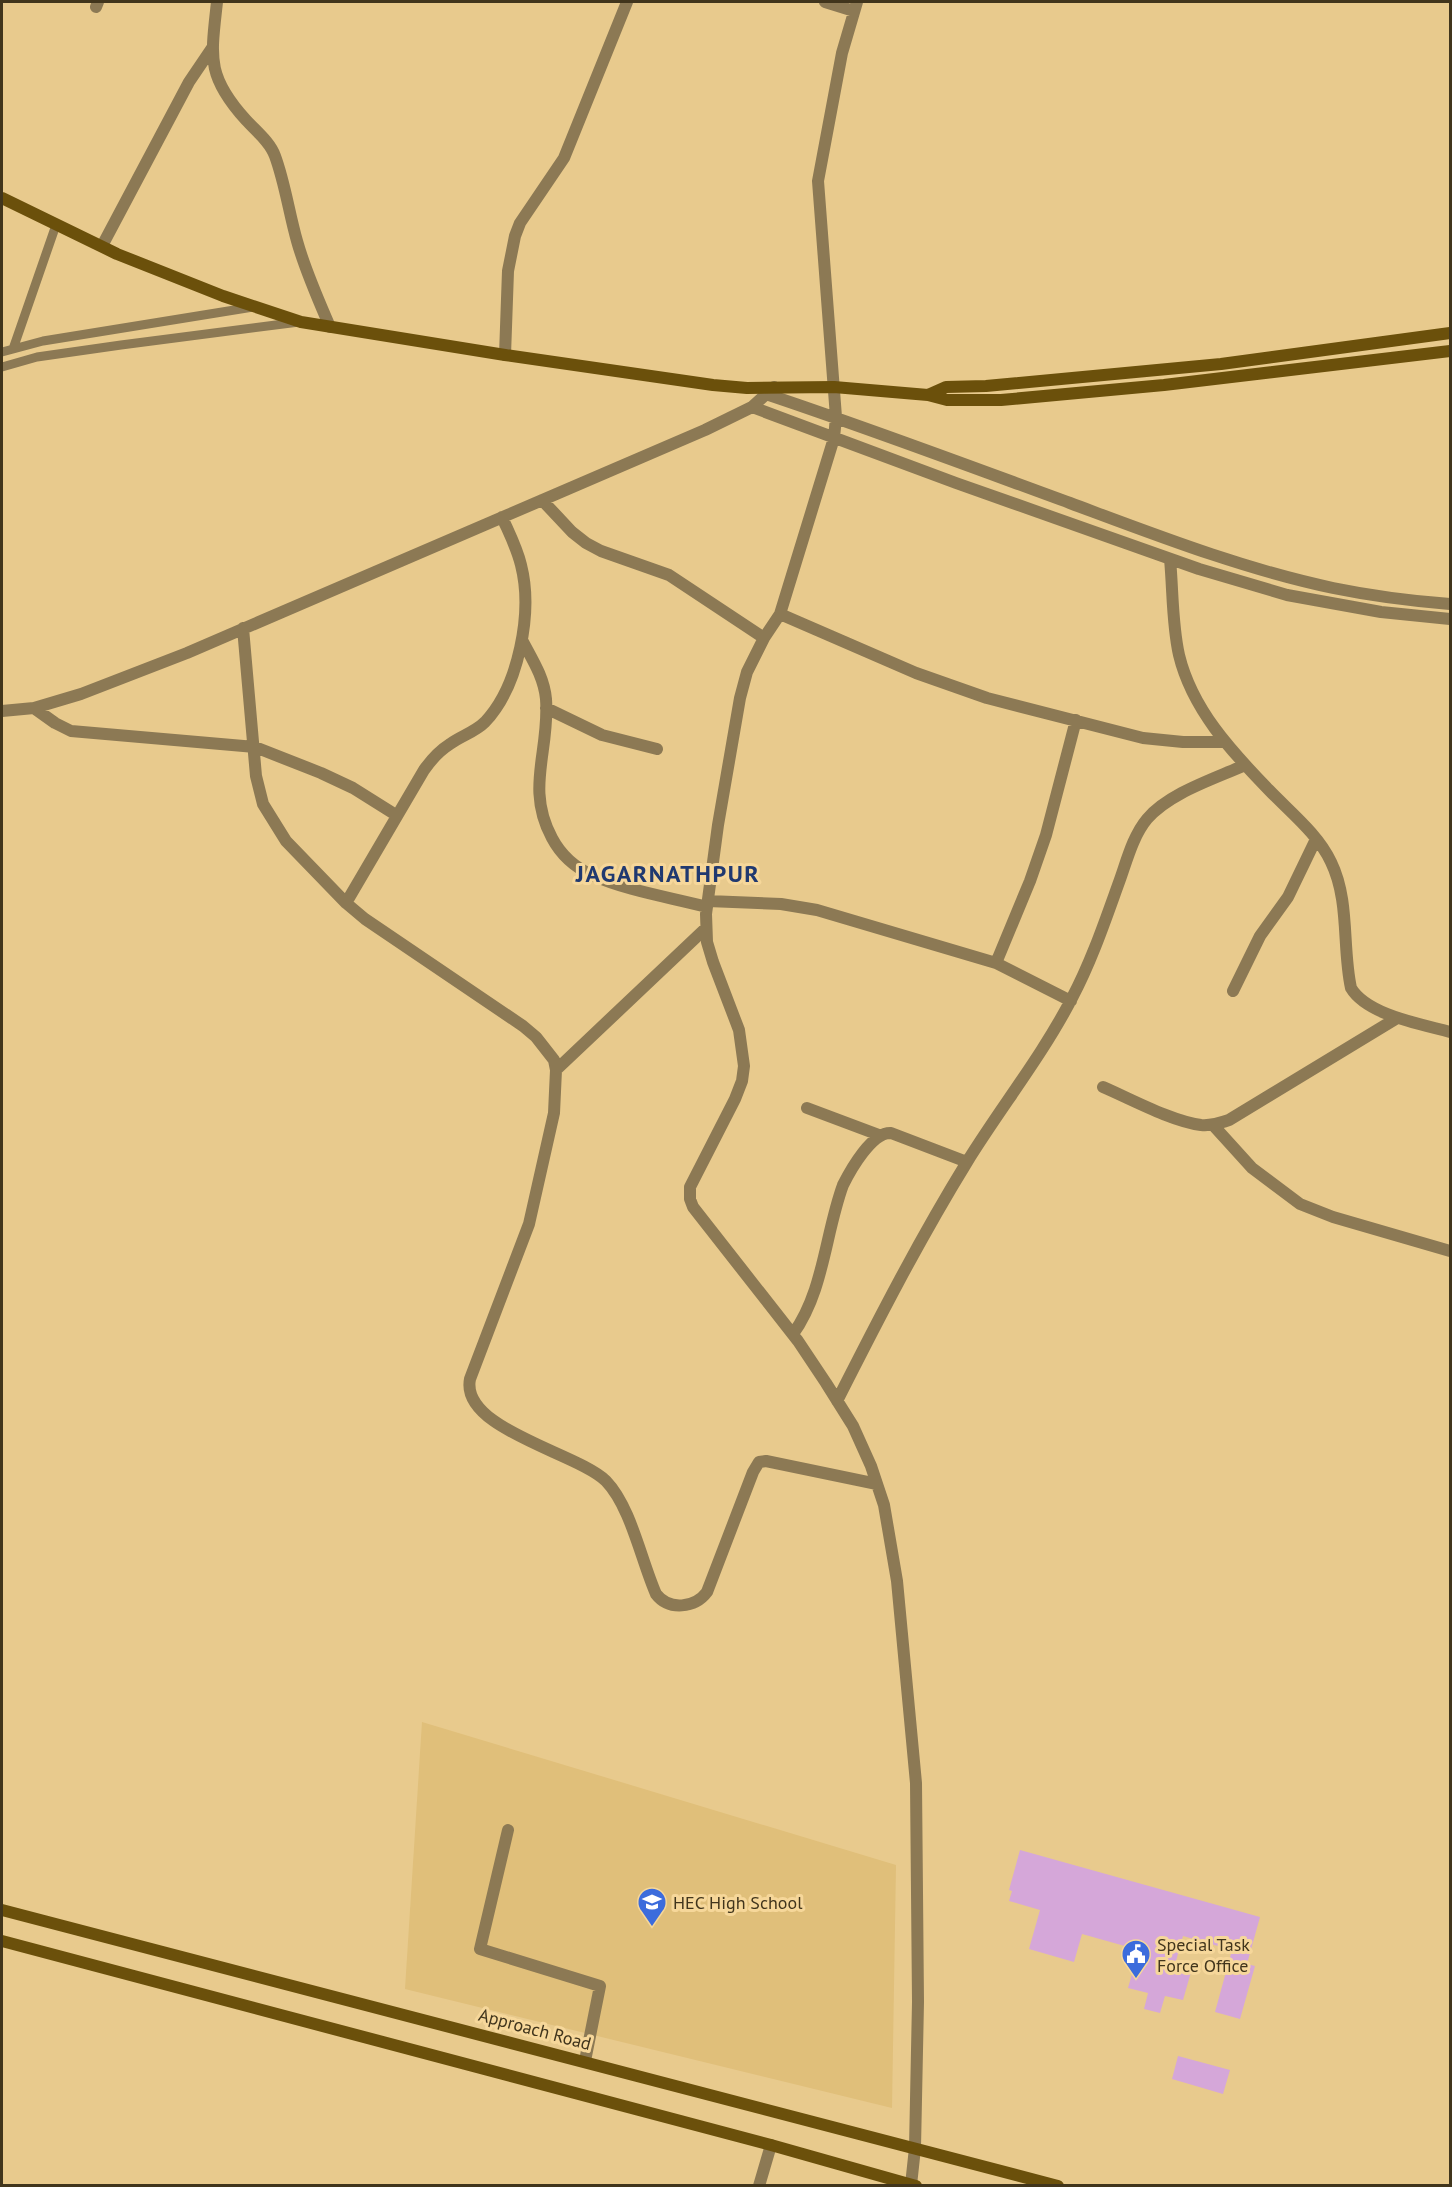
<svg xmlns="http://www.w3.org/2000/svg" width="1452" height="2187" viewBox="0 0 1452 2187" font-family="'PT Sans',sans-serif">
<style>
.built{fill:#e0bf7a}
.building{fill:#d5a7d9}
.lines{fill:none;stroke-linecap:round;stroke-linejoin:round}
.lane{stroke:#8c7954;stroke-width:9}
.street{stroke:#8c7954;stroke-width:12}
.secondary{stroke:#6b500b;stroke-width:12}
.labels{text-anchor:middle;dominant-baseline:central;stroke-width:6;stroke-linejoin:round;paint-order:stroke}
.poi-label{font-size:18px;fill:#41351c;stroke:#f6d79a;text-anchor:start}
.street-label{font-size:18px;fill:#41351c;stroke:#f6d79a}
.district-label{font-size:24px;font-weight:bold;letter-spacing:1.5px;fill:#203970;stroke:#f6d79a}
</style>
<rect width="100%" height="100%" fill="#e8ca8d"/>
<path class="built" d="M422,1722L896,1865L892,2108L405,1989Z"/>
<path class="building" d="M1020,1850L1260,1917L1247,1964L1255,1966L1240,2019L1215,2012L1232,1950L1183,1936L1174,1968L1191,1972L1183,2000L1165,1996L1160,2013L1144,2009L1148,1993L1128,1988L1139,1950L1082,1934L1074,1962L1029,1949L1040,1910L1009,1901L1012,1891L1009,1890Z
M1178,2056L1230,2070L1223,2094L1172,2079Z"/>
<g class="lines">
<path class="lane" d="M13,349L56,225
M2,352L43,341L253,307
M2,367L37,357L121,345L299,322"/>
<path class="street" d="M217,2C211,57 206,76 246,120C256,131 270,142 275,156C285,183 289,213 297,241C305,270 318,299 330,327
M825,2L854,11
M857,2L842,53L818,181L836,417L834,438L780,614L764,638L747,672L740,698L718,825L706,914L707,942L713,962L739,1030L744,1066L742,1081L735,1099L690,1187V1199L693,1207L798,1341L826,1383L853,1426L871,1466L884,1505L897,1581L916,1783L918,2002L915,2148L911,2185
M96,7L98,2
M102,246L189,82L212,48
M505,355L508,271L515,236L520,223L564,158L627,2
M766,394C868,428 969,466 1070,503C1156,535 1243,569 1333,588C1372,596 1411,601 1450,604
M752,407L956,483L1199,569L1287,595L1381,612L1450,619
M542,500L572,532L586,543L601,551L669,575L764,638
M1170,559C1173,591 1172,624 1179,655C1192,709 1231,751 1269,790C1290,812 1318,834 1331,862C1350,901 1342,947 1351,988C1367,1015 1421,1024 1450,1032
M780,614L916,673L987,698L1143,738L1183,742H1225
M243,628L256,776L263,804L286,841L346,903L365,919L523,1026L536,1037L554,1060L556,1070L554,1113L529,1224L470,1379C460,1429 578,1453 606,1481C631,1507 641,1560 656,1594C669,1611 695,1608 707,1592L753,1472L759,1462L766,1461L877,1484
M522,640C532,659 544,677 546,699C550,751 525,788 552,838C561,855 574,867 592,875C628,891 669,897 707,907
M34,708L55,723L71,731L255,747L321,773L353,788L396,815
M546,708L602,735L657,749
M2,711L34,708L81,694L187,653L705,430L752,407L774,387
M708,901L781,904L817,910L996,963L1071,1001
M346,903L424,770C431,760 439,751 450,744C461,736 475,732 485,722C519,686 533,612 521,565C517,548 509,533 502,517
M996,963L1030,881L1046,835L1076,720
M1233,991L1260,936L1288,897L1316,839
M556,1070L706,928
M1103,1087C1131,1099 1171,1121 1201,1125C1211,1126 1220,1123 1229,1120L1397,1018
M807,1108L879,1135
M1213,1125L1252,1168L1300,1204L1333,1217L1450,1251
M793,1334C824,1291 825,1234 843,1185C851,1169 872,1132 891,1133L967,1162
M837,1401C878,1320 919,1240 967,1162C1001,1107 1042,1056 1072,998C1091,962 1104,924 1118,885C1126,864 1132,837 1147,819C1169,793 1214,779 1245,765
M508,1830L480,1949L600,1986L585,2061
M759,2186L771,2145"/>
<path class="secondary" d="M2,198L117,254L223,296L301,322L505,355L713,385L747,388L834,387L928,395L947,400H1001L1164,385L1450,351
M928,395L946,387L986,386L1221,364L1450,333
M2,1910L1058,2186
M2,1941L771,2145L916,2186"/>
</g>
<defs>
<g id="school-pin" transform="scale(1.5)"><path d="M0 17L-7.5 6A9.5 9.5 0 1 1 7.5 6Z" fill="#3c6cdc" stroke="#f6d79a"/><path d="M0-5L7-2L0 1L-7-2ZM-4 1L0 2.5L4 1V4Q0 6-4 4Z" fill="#fff"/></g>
<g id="civic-pin" transform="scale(1.5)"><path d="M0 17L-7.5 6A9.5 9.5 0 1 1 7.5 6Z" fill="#3c6cdc" stroke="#f6d79a"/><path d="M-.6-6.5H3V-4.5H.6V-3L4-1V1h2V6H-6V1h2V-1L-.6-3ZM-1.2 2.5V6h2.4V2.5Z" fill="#fff"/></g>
</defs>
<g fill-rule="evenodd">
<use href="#school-pin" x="652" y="1902"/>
<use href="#civic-pin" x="1136" y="1954"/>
</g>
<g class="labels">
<g class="poi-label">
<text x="673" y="1902">HEC High School</text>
<text x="1157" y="1944">Special Task<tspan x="1157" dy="21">Force Office</tspan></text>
</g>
<g class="street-label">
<text transform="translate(535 2029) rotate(15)">Approach Road</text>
</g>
<g class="district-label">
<text x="668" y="873">JAGARNATHPUR</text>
</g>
</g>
<rect width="1452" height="2187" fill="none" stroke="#41351c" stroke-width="6"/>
</svg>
